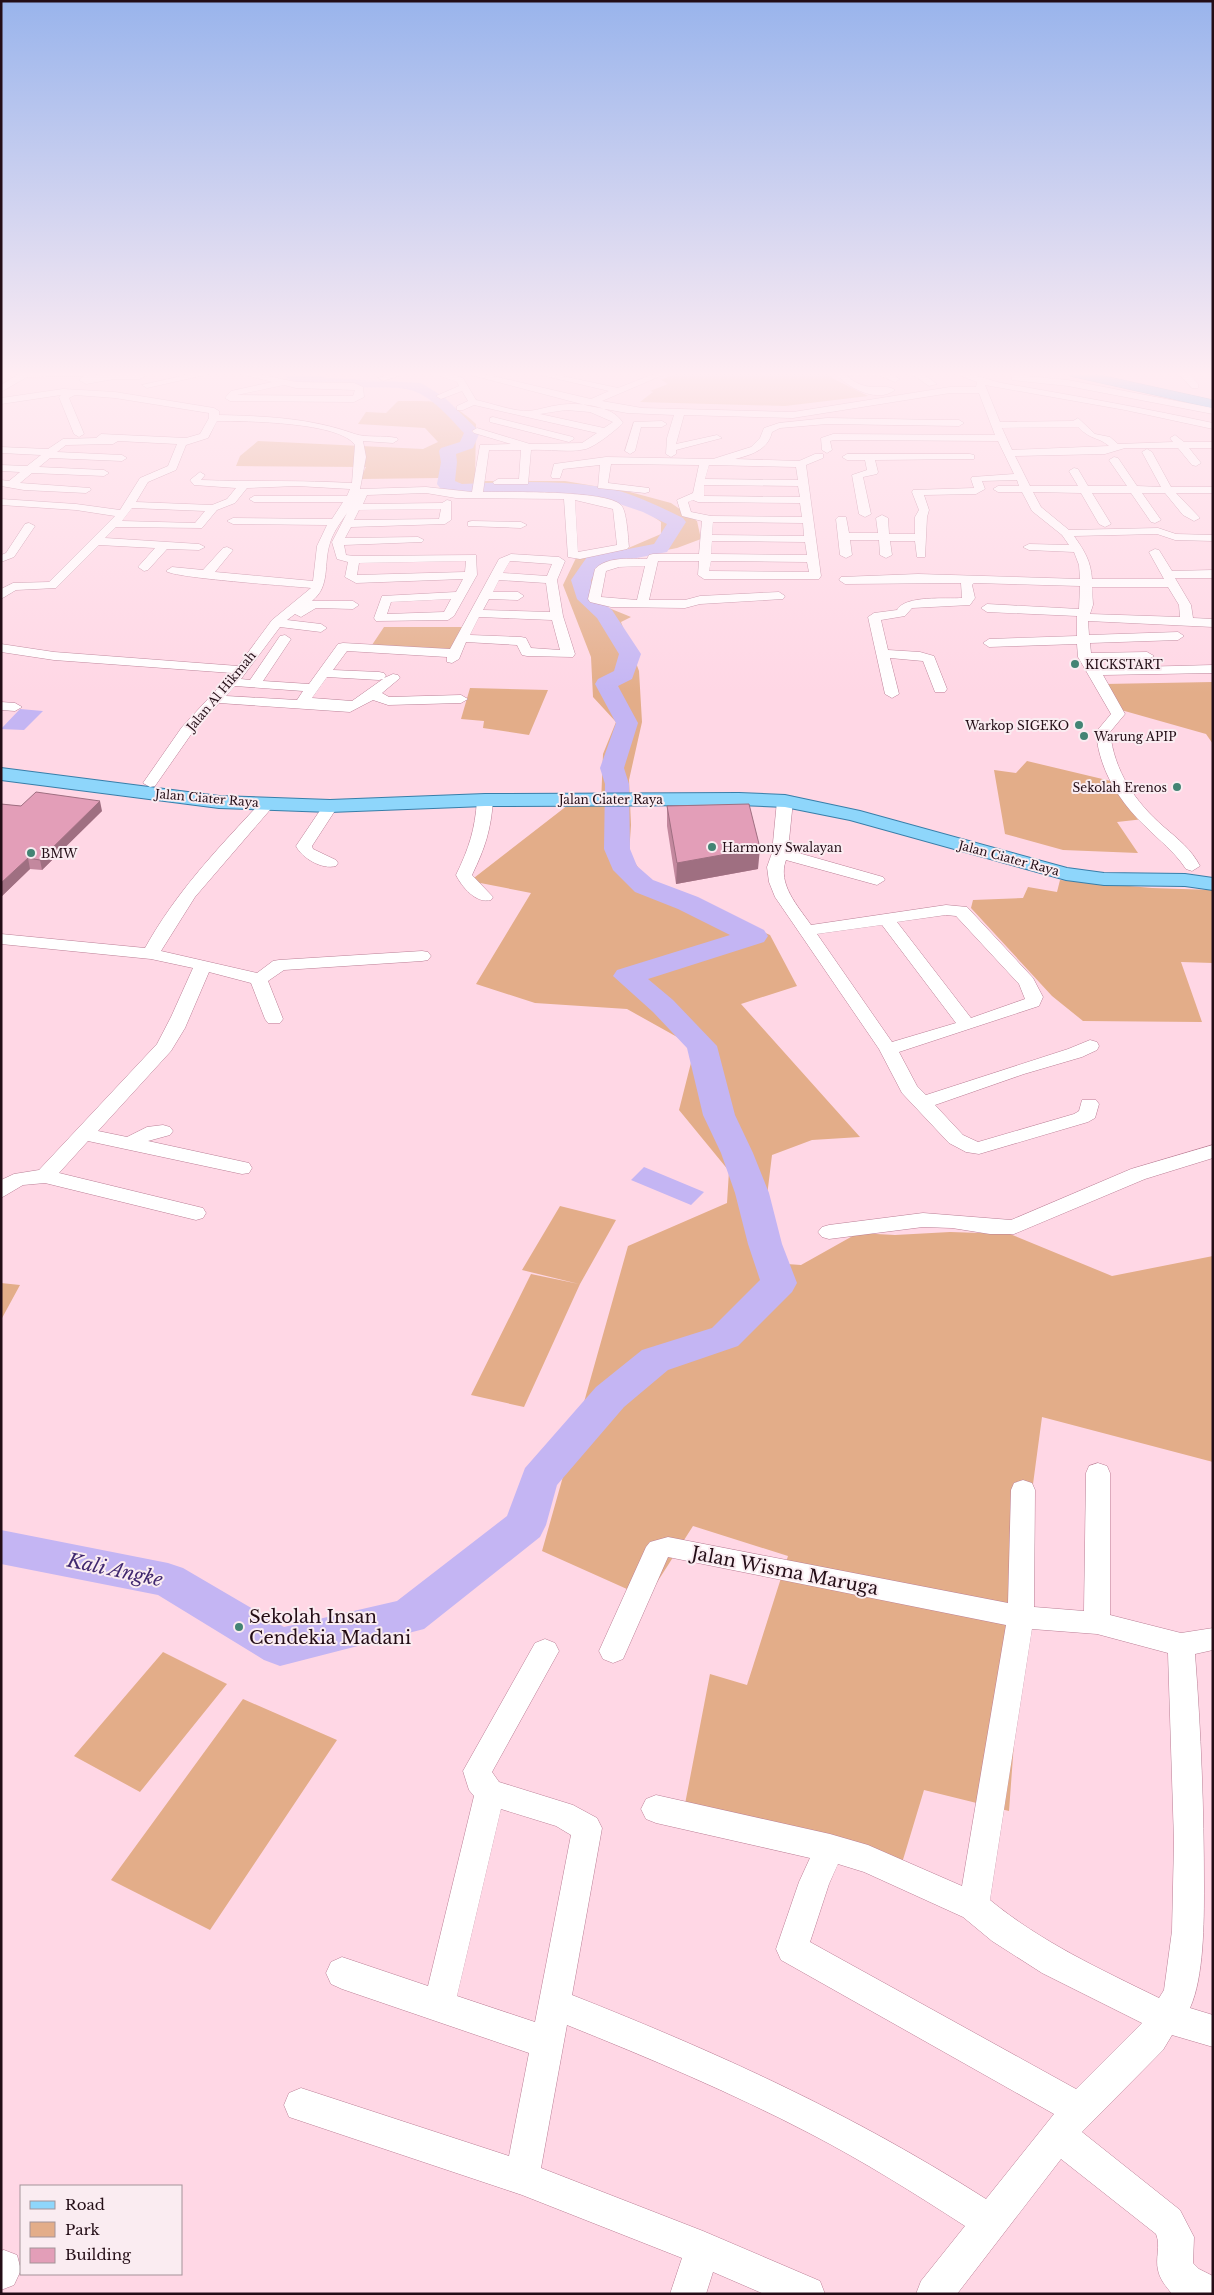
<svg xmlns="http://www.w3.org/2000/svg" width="1214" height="2295" viewBox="0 0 1214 2295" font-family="'Libre Baskerville',serif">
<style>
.green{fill:#e3ad89}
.water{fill:#c4b5f3}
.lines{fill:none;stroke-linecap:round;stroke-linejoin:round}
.river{fill:#c4b5f3;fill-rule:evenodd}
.minor-casing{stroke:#bb7f96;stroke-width:1}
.major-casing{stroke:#387ea9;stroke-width:2}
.highway-casing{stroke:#387ea9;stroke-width:1}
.minor{fill:#fff;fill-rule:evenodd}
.major{fill:#8ed6fb;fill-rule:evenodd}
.highway{fill:#43bbf8;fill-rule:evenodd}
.wall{fill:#c3889e}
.shaded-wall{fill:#9f6f81}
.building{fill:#e39eb8;stroke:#9f6f81}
.poi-dot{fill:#438474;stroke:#faecf1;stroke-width:2}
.labels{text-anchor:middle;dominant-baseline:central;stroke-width:4;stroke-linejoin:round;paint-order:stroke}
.far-poi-label{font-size:12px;fill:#230d16;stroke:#faecf1;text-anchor:start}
.far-street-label{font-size:12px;fill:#230d16;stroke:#faecf1}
.near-street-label{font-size:18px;fill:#230d16;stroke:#faecf1}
.near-poi-label{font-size:18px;fill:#230d16;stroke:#faecf1;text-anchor:start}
.near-water-label{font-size:19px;font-style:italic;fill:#40286f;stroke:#faecf1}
</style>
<rect width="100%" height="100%" fill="#ffd7e5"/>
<path class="green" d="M680,372H829L832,378L868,396L785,406L640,402L653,392L650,391L668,384L661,380Z
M398,401C434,401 449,398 476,424L475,481H565L630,492L671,503L697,521L701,539L677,548L602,563L593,590L604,606L631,617L621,622L639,671L642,722L629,780L631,825L629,854L644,876L667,891L770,935L797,986L741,1004L860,1137L812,1140L772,1155L759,1262L801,1265L858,1233L895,1235L950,1232L1010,1234L1112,1276L1213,1256V1462L1042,1417L1033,1484L1009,1811L924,1790L899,1873L685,1804L710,1674L747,1685L788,1556L693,1526L647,1598L542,1551L628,1246L727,1203L729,1171L679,1110L695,1047L627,1009L535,1003L476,984L531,893L470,881L568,805L601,804L603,754L616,722L593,697L591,657L563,585L576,558L626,549L661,534V522L638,506L595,495L530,491H463L443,486L440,478L360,479L366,467L236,466L240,456L258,441L423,449L438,442L425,428L358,424L366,412L386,413Z
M384,627H467L454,654L370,648Z
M1213,682V744L1206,734L1114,708L1104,684Z
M470,688L548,690L529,735L483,728L484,721L461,719Z
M1027,761L1115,782L1144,819L1117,822L1138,853L1063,850L1005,834L994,770L1016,773Z
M1060,880L1152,888L1212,890L1213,963L1181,962L1202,1022L1083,1021L1052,996L971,908L973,900L1023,898L1028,887L1057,892Z
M560,1206L616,1220L580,1284L524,1407L471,1395L531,1274L579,1284L522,1270Z
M1,1283L20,1285L1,1320Z
M163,1652L227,1684L140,1792L74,1756Z
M243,1699L337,1740L210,1930L111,1880Z"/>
<path class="water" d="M20,709L43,711L24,730L1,729Z
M644,1167L704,1192L691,1205L631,1180Z"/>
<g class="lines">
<path class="river" d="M281,372H300L328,378L421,383L444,397L480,432L473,448L456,454L457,462L455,481L462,484C508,482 555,480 601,487C629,491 658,506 683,518L686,522L667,552L601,565L591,580L596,597L612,610L641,654L632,679L618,686L638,723L624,768L629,784L630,849L637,866L653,880L698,897L764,930L768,936L764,942L648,979L673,1000L717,1046L735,1115L753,1153L769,1193L782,1244L797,1283L792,1292L738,1346L668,1370L624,1407L557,1485L546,1525L540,1537L424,1629L280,1666L264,1660L158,1595L1,1564V1530L168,1563L183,1568L284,1627L397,1601L507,1516L525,1468L596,1387L642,1350L712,1328L760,1280L748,1244L735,1193L721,1153L703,1115L687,1048L653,1012L613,976L617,970L730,935L678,909L635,892L613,870L604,849L605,784L600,768L616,723L595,684L598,679L614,671L619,654L597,618L577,599L571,580L587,557L654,544L667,524L643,512L599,497L533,492L461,494L440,488L437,484L441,462L439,451L441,448L460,442L464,433C450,418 433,398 414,391C389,381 296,397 281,372Z"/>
<g class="minor-casing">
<path id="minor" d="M22,372H89L94,375L92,377L101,373H140L145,376L140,379H114L86,384L79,380L83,376L27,377L1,392V385Z
M200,372H218L147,388L142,385Z
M234,372H249L296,382L354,383L363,387L364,397L354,402L230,401L225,398L231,391L272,382ZM284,385L296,388L355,390L353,396L237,395Z
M396,372H411L383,381L378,378Z
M430,372H443L463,378L476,400C490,403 516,412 529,411C539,410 549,406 559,405C578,402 613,405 623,423C616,430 596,446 586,449C570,453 548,449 531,450L528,484H494L493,482L498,479H519L521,450H489L483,492C507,492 607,490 621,505C627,511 628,538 629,547L627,549L580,559L568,557L564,499L456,498L426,493L367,495L363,504L442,503L447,500L451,501V520L445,524L351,527L345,538L418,537L424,540L422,542L344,545L346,555L354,556L476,555L477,575L454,616L448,620L376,621L374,618L382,596L456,592L463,579L356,583L345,577L348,562L337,559L332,542L347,513C341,522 333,532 330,543C323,564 331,586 312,601H353L359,605L353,609L316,608L301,617L295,614L287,620L321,624L327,628L321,632L280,627L241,679L250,680L280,636L285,635L291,639L263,681L309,684L338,644L343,643L450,649L499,559L511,554L559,557L565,561L557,580L563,616L575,654L573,657L527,656L522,655L517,645L466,642L459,659L452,663L447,662V657L347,651L333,670L379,672L384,673L386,676L384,678L393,674L398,675L400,678L382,693L389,697L461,695L468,699L461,703L388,705L373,700L350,712L219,703L192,733L155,786L150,787L143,783L182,727L232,673L54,660L1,652V644L54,652L238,666L272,620L311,588C291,586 173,578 166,571L172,567L203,570L223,548L227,547L233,550L215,572L313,581L317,546L327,525L233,524L227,521L233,518L332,519L343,502H254L249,499L254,496H347L350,489L297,486L247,488L235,503L217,510L202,528L116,527L105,538L199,544L205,547L199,550L167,549L148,570L144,571L138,567L155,548L99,545L56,588L16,590L1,599V589L13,583L49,582L115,516L76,510L1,505V499L76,504L120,510L140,478L168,466L177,444L118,441L113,444L66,445L57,452L122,455L127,458L122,461L50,458L39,467L104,470L109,473L104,476L32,473L20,483L90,488L91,490L86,493L24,490L1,486V480L9,481L20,472L1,471V465L27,466L41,455L1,453V447L48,449L63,439L96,438L101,434L186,438L200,434L209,418V413L115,398L75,395L69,398L84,434L79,437L74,434L59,397L61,395L1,404V398L63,389L115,392L214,408L219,411V415C265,416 311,418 355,434C367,438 383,435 397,438L398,440L393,443L363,441L366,457L360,489L426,487L472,492L480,445L511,444L474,433L472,431L477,428L530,444L582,443L597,433L474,405L463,410H457V406L468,401L462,391L441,399L436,396L459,386L457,382ZM566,410L590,412L613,422L604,428L540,414ZM217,421C246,421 340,422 355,445L352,483C302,480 251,482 201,480L205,475L200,472L190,480L194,485L236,488L227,499L212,505L136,502L148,482L176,470L186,445L208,438ZM575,500L613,509L617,545L578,552ZM132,508L205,511L195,523L122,521ZM441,509L439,519L354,520L359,510ZM466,561L465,572L357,575L359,563ZM510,561H512L552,564L547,576L503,573ZM499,580L546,583L550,612L483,610L489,599L518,600L524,596L518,592H493ZM451,599L444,612L387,614L391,602ZM479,617L552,620L560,650L531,648L526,638L521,637L470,635ZM327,677L379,680L383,679L352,701L312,698ZM235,686L303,691L297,700L226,696Z
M460,372H476L591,399L609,391L528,372H544L618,388L659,372H670L602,401L642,408L793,412L950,387H976L977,382L951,372C970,371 988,381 1007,384C1076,396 1144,408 1213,423V429L1125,410L985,385L1000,422L1073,421L1078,418L1095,434L1110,437L1118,444L1173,442L1170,438L1175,435L1184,442H1213V448H1189L1201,463L1196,466L1192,465L1178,448H1125L1105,454L1015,456L1030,486H1078L1069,471L1074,468L1078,469L1088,486H1127L1109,460L1114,457L1118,458L1137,486L1161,487L1142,452L1147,449L1152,452L1171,487H1213V493H1176L1200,518L1194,521L1183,515L1165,493H1142L1161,520L1155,523L1151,522L1131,493H1092L1111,524L1105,527L1099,524L1081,493L1033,492L1041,507L1069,530L1158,528L1176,534L1213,535V541L1175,540L1157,534L1074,536C1084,550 1091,561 1092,579H1164L1149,552L1155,549L1159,550L1172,571L1213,570V578H1175L1191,605L1193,618L1213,619V627L1088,621L1089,635L1178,632L1184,636L1178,640L1090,643L1091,653L1147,652L1154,656L1147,660L1095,661L1099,668L1213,665V673L1103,675L1125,714L1110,732C1114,771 1135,802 1164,827C1178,839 1191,849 1200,866L1192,871L1186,869C1173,850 1161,842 1144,825C1118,800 1099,769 1096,732L1111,714L1078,657L1077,644L989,647L983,643L989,639L1077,636V616L987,612L981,608L987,604L1079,609L1080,586L974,583L972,585L975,598L970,605L912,608L905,616L881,620L888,650L920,652L934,656L947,689L945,692H935L923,661L890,658L899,694L892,698L885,694L868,617L874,613L897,610C905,595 945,599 962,598L961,583L845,584L839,580L841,577L918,574L1080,579L1079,565L1074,552L1029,550L1023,547L1029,544L1069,545L1062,535L1032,511L1022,492H998L993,489L998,486H1019L1017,480L982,481L985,489L976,494L924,495L929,510L927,517L925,557H917L915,541H890L892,555L886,558L880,555L879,540H850L852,555L846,558L840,555L836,519L838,517H846L849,533H878L876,518L882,515L888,518L889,534H915V517L919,510L912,492L913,490L974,488L971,479L972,477L1014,474L998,441L834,440L830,441L832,450L827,453L822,450L821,438L833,434L995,435L979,393H950L793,418L684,415L676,444L717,435L722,438L676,450V454L671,457L666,454L667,438L674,415L627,413L589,406ZM1078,427C1092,441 1097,436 1109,446L1012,450L1002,428ZM1092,587H1168L1179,605L1180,617L1090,614L1093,605Z
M595,372H622C616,376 601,376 595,372Z
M834,372H886L900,379L895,382L878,375H846C867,395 885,382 895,390C877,404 846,387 834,372Z
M912,372H920L937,384L929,386L913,375Z
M1177,372H1187L1198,384V388H1192Z
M1015,375L1068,380L1213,408V414L1068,386L1012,380V376Z
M493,417L573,437L574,439L569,442L490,422V418Z
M827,418L943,420H959L964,423L959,426L827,424L780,428L772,432C768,450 751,455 735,459L799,461L815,454H823V458L806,465L821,576L819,579H704L698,575L699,561H658L649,600H685L700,596L779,592L785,596L783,599L700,604L685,608L611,607L590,602L588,599L595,569C607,556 631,559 647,559L649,555L653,554H699L702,521L682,516L677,500L693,493L699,465L611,464L608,483L649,488V492L645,493L598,488L600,465L563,469L560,478H552L551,476L554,464L606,457L713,459L751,447L760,438L764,428L779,423ZM709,465L796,467L798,480L705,479ZM704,485L798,486L800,497L704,496ZM693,500L698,502L800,503L802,517L711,516L691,512L688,502ZM713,522L803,523L804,536L712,535ZM712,541L805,542L807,555L711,554ZM711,561L807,562L809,572L709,571ZM645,566L637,600L601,597L606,571L619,567Z
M634,422L662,421L667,424L662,427H641L635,451L630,454L625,451Z
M970,454L974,455V459L875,460L878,472L877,474L863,477L871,514L865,517L859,514L852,475L867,470L865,460H847L842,457L847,454Z
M472,521L521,522L527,525L521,528L468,526V522Z
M29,523L35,526L14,557L1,562V555L6,553L25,524Z
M1,702L15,703L22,707L15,711L1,710Z
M485,795L493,800C491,830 485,848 472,875L493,897L491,900C476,904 462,887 456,875C469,848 475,830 477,800Z
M785,796L793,801L788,850L883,877L885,880L877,885L786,860C777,884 798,906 811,925L946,905L967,907L1033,978L1043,997L1039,1006L899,1052L917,1086L926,1095L1068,1049L1090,1040L1097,1042L1099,1046L1097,1050L1082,1057L1024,1074L935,1105L963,1135L978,1142L1074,1114L1079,1111L1082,1100H1096L1099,1104L1095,1118L1088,1122L979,1154L966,1152L949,1143L902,1093L879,1049L775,897L769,882L767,867L772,853L777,801ZM946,915L956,916L1019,984L1025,999L971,1018L897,922ZM882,925L956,1023L892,1042L817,934Z
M267,799L275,804L195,897L161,951L257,973L273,961L279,960L422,951L428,952L431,956L428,960L422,961L284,970L268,981L283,1019L280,1023H268L265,1019L251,983L209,972L185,1028L171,1051L98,1131L127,1137L147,1127L163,1125L170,1127L173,1131L170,1135L148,1141L249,1163L252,1168L249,1173L242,1174L88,1141L59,1173L203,1208L206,1213L203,1218L196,1220L45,1183L23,1185L1,1198V1180L14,1174L39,1170L157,1044L171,1017L193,968L151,959L1,944V934L145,948C176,892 219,847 262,801Z
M330,801L338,806L312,846L313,849L336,860L338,863L336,866C322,870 302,858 296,846L325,803Z
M1213,1145V1158L1145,1179L1014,1234H990L952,1228L923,1227L829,1239L822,1237L818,1232L822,1227L829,1225L923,1213L1011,1220L1131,1169Z
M1098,1463L1107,1466L1110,1473V1615L1181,1633L1213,1628V1650L1195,1654C1201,1732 1204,1809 1204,1887C1204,1922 1204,1977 1190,2008L1213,2015V2047L1172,2035L1163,2050L1082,2132L1180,2210L1194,2237L1193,2263L1199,2269L1213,2276V2294H1172C1166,2286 1160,2280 1158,2270C1155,2258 1161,2246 1156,2234L1061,2159L957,2294H916L921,2281L965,2226C914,2193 863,2161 809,2133C730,2092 649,2058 567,2025L541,2168L703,2231L820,2281L825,2294H764L713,2272L706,2294H670L682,2258L522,2195L289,2117L284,2105L289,2093L301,2088L509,2156L529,2053L342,1989L331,1984L326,1973L331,1962L342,1957L428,1986L474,1796L469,1790L463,1771L535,1643L545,1639L555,1643L559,1651L492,1772L499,1782L573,1805L597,1818L602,1828L572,1995C719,2053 853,2114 986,2199L1054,2114L781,1960L776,1949L799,1882L810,1858L656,1823L646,1819L641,1809L646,1799L656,1795L830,1834L868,1845L962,1886L1006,1625L668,1557L623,1659L613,1663L603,1659L599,1651L646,1547L650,1542L668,1537L1008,1603L1011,1490L1014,1483L1023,1480L1032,1483L1035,1490L1034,1607L1084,1611L1086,1473L1089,1466ZM1032,1629L1097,1634L1168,1653L1174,1841L1172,1931L1164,1990L1159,1998C1100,1969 1041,1942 990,1900ZM501,1809L556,1826L571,1835L535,2022L457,1996ZM838,1864L864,1872L963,1917L992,1941L1042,1973L1142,2023L1076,2089L810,1942L829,1884Z
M4,2250L17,2255L21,2270L14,2285L1,2290V2251Z"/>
</g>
<g class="major-casing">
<path id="major" d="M1,768L219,796L330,800L485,794L739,793L785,795L860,811L1067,868L1104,873L1185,874L1213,878V890L1185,886L1104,885L1066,880L850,820L785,807L739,805L485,806L330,812L219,808L1,780Z"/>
</g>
<g class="highway-casing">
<path id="highway" d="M1064,372H1086L1213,400V408L1070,376Z"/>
</g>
<use href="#minor" class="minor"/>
<use href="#major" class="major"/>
<use href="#highway" class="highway"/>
</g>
<path class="wall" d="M1,804L21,806L102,811L42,870L30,869L1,897Z
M667,806L758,869L676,884L667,826Z"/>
<path class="shaded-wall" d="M100,801L102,811L42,870L40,860Z
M760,848L758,869L676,884L677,863Z
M28,858L30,869L1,897V883Z"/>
<path class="building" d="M36,792L100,801L40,860L28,858L1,883V804L21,806Z
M749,804L760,848L677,863L667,806Z"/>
<linearGradient id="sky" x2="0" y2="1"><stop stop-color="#99b4ec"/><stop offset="0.54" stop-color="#ffedf3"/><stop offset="1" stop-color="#ffedf3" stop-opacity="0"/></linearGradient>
<rect width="1214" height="693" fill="url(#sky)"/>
<g class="poi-dot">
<circle cx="1075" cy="664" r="5"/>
<circle cx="1079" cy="725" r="5"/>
<circle cx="1084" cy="736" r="5"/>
<circle cx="1177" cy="787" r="5"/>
<circle cx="712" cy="847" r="5"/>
<circle cx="31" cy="853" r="5"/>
<circle cx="239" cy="1627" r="5"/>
</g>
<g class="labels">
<g class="far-poi-label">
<text x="1085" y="664">KICKSTART</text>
<text x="1069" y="725" text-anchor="end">Warkop SIGEKO</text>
<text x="1094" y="736">Warung APIP</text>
<text x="1167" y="787" text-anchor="end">Sekolah Erenos</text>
<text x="722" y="847">Harmony Swalayan</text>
<text x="41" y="853">BMW</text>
</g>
<g class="far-street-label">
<text transform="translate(221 691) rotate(-50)">Jalan Al Hikmah</text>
<text transform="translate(207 798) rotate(5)">Jalan Ciater Raya</text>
<text x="611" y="799">Jalan Ciater Raya</text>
<text transform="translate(1009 858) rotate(15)">Jalan Ciater Raya</text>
</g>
<g class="near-street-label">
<text transform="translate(785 1571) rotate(11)">Jalan Wisma Maruga</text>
</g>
<g class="near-poi-label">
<text x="249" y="1617">Sekolah Insan<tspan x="249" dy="21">Cendekia Madani</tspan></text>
</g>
<g class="near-water-label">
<text transform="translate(115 1570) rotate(12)">Kali Angke</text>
</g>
</g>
<rect width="1214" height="2295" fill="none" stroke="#230d16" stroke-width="5"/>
<rect x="20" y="2185" width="162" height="90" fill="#faecf1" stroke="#a49399"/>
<rect x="30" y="2201" width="25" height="8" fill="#8ed6fb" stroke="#a49399"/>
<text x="65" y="2210" font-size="15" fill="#230d16">Road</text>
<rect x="30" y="2222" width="25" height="15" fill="#e3ad89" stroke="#a49399"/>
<text x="65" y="2235" font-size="15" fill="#230d16">Park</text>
<rect x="30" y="2248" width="25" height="15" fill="#e39eb8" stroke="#a49399"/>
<text x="65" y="2260" font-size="15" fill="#230d16">Building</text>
</svg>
